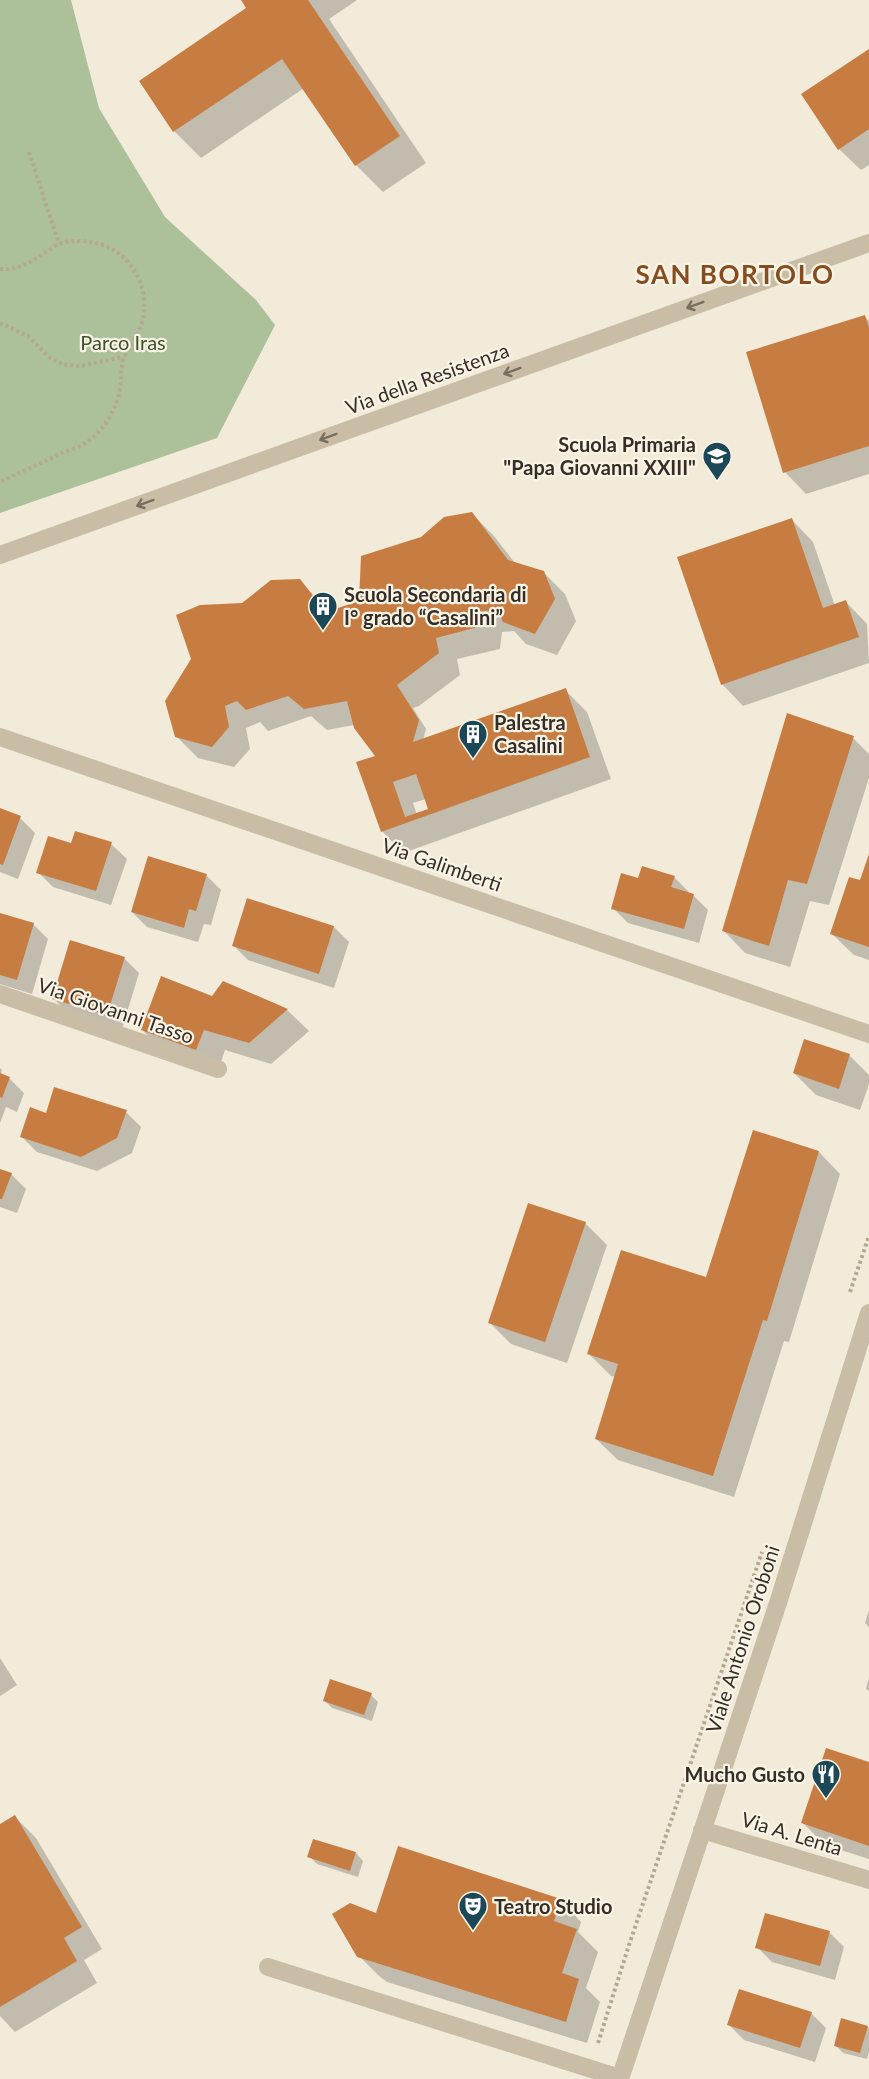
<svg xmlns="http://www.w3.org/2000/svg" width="869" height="2079" viewBox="0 0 869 2079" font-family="Lato,sans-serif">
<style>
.green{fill:#acc19a}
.shadow{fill:#0003;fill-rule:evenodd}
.building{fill:#c77d42;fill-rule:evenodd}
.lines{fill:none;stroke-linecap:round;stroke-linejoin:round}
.path{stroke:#b5a890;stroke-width:4;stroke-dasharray:3 3;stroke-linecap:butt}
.minor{stroke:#cabda6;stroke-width:18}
.oneway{stroke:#786e60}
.labels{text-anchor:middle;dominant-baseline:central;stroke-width:4.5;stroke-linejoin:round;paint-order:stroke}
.park-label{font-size:20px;fill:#3c542a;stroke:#f9f4e6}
.street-label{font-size:20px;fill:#352e27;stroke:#f9f4e6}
.poi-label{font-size:20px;font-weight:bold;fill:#352e27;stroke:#f9f4e6;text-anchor:start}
.district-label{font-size:26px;font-weight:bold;letter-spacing:1.5px;fill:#854c1f;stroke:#f9f4e6}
</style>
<rect width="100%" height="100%" fill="#f2ebda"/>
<path class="green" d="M0,0H71L99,108L165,217L256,300L275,325L217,438L0,513Z"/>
<path class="shadow" d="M242,0H357L329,19L426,163L383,192L356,165L304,88L201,158L174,131L141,81L248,9Z
M869,51V165L861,170L839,149Z
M865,317L869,321V474L806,494L785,472Z
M472,514L494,536L515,563L543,572L565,594L576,621L557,655L526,644L514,631L502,632L500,649L457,659L460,675L419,706L413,708L426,729L423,740L565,690L587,712L611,779L403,853L382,831L377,756L354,725L327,730L311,716L268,731L260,722L246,728L250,749L234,767L198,758L176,736L243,605L299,580L329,613L361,603L422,539ZM426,799L430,810L417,815L413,803Z
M792,520L813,542L835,606L846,602L867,624L869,663L743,706L722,684Z
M853,738L869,754V778L829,905L810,901L790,967L745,953L724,931Z
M0,810L20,818L35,833L18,879L0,872Z
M76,833L111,844L127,859L111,905L53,887L38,872L72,844Z
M869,858V960L854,955L832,934L861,882Z
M206,875L221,890L211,925L204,924L198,942L147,927L132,912Z
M674,877L689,892L688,894L693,895L708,910L699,943L628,923L613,908L639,880Z
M248,899L334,927L349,942L334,988L248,960L233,945Z
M0,914L33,924L48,939L32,994L0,984Z
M124,958L139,973L122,1029L68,1013L53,998Z
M223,983L287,1010L309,1031L271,1064L225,1050L218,1071L164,1051L142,1030L212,997Z
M805,1041L850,1056L869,1075V1084L860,1110L816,1095L794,1073Z
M0,1068L2,1070L1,1075L9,1078L24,1093L17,1112L6,1107L0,1123Z
M126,1112L141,1127L132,1153L97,1171L37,1152L22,1137L47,1114Z
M819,1152L840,1174L789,1342L784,1341L734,1497L618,1460L596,1439L616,1377L611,1376L589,1354L707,1279Z
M0,1170L11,1174L26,1189L17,1213L0,1207Z
M585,1223L607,1245L567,1363L511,1344L489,1322Z
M869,1610V1627L865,1623Z
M0,1658L17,1685L0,1696Z
M869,1677V1691L866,1689Z
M371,1695L378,1702L372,1721L332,1708L325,1701Z
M869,1763V1859L825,1845L803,1823Z
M15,1817L36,1838L102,1949L84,1960L97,1983L15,2032L0,2016V1826Z
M356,1853L363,1861L358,1877L317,1864L309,1856Z
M560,1900L581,1922L578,1932L598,1952L586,1988L600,2002L587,2043L387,1982L378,1975L356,1953L377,1915Z
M829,1932L844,1947L835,1980L772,1962L757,1947Z
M811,2013L826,2028L815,2062L744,2040L729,2025Z
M867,2027L869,2029V2052L867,2059L843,2053L835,2045Z"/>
<path class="building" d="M241,0H308L400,136L355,166L282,59L173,132L139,81L246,8Z
M869,49V129L838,150L801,94Z
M865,315L869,328V446L783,473L746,352Z
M472,512L508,560L544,571L555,599L535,634L503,622L498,610L480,611L478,627L436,638L439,653L397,685L419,720L413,742L566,688L590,757L381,832L356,762L375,756L354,728L347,701L304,709L288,696L246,710L237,701L225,706L229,727L212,747L175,737L165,701L191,659L176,615L200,605L242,603L271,580L300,579L326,612L359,601L361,556L421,537L444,517ZM416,774L428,809L405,817L393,782Z
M792,518L823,608L846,600L859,637L721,685L677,557Z
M787,713L854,736L807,884L788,880L769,946L722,931Z
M0,808L21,816L3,865L0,864Z
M75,831L112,842L96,891L36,873L48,836L71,843Z
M869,854V947L830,934L849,877L860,880Z
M148,856L207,874L196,911L189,909L184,928L131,912Z
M642,866L675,876L671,887L694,894L684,929L611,909L621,873L638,878Z
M247,898L334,926L319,974L232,946Z
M0,913L34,923L17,980L0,975Z
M70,940L125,957L107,1015L52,999Z
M161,976L212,996L223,981L288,1009L249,1043L204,1030L196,1050L141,1030Z
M804,1039L850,1054L839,1089L793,1073Z
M0,1073L10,1077L2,1098L0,1097Z
M54,1087L127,1110L117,1138L81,1157L20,1137L30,1107L46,1113Z
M753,1130L819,1151L767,1321L763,1320L713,1476L595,1439L618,1364L587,1354L621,1250L706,1277Z
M0,1169L12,1173L2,1199H0Z
M528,1203L586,1222L545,1342L488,1323Z
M330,1679L372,1693L364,1715L323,1701Z
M826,1748L869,1762V1846L801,1823Z
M15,1815L82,1927L64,1938L77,1961L0,2007V1824Z
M313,1839L356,1852L350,1871L307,1857Z
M398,1846L561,1899L554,1921L577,1929L562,1973L579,1979L566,2022L357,1957L332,1914L350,1903L376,1913Z
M765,1913L830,1931L820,1966L755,1948Z
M739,1989L812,2012L800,2048L727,2025Z
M841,2018L868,2026L860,2053L834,2046Z"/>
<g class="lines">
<path class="path" d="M29,152L59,244
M0,269C25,270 37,257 57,245C70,238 93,241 106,246C136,259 152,295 141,326C137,337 128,347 124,358C120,368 122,378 120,389C117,409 104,430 87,442C80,447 70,450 62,453C41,463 21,472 0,482
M0,323L28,336L50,358L63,365L81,366L123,357
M850,1292L869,1236
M598,2043L629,1945L762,1552"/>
<path class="minor" d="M0,555L869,243
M0,737L869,1034
M0,994L218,1069
M702,1830L869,1880
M268,1967L620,2078
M620,2079L778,1603L869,1313"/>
</g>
<defs><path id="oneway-shaft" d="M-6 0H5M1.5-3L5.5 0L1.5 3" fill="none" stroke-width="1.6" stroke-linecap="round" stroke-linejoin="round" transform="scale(1.5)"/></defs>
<g class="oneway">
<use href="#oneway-shaft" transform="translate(695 305) rotate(160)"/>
<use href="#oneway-shaft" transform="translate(512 371) rotate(160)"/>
<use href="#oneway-shaft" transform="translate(328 437) rotate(160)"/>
<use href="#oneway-shaft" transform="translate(145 503) rotate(160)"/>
</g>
<defs>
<g id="school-pin" transform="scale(1.5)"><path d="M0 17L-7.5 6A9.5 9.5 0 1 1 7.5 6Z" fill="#1c4757" stroke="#f9f4e6"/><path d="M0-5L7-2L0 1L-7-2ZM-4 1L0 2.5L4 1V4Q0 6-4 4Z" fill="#fff"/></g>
<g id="building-pin" transform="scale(1.5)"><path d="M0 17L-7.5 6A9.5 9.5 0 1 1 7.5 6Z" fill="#1c4757" stroke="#f9f4e6"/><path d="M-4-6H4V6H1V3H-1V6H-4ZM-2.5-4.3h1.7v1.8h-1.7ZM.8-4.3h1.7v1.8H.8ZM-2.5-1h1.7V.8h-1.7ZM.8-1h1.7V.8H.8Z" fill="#fff"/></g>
<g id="restaurant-pin" transform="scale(1.5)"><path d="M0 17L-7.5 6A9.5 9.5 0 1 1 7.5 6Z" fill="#1c4757" stroke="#f9f4e6"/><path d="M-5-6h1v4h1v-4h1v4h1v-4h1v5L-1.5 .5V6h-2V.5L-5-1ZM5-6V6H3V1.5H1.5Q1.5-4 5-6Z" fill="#fff"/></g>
<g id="theatre-pin" transform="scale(1.5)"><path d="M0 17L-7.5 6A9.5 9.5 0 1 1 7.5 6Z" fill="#1c4757" stroke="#f9f4e6"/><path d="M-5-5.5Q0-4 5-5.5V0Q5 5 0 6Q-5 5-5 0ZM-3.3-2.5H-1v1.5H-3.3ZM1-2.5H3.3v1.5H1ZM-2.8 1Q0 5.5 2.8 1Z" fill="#fff"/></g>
</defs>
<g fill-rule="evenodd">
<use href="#school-pin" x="717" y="456"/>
<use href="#building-pin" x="323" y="606"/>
<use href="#building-pin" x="473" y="734"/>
<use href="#restaurant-pin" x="826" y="1774"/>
<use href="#theatre-pin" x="473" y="1906"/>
</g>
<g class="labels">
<g class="park-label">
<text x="123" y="342">Parco Iras</text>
</g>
<g class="street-label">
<text transform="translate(427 378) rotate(-20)">Via della Resistenza</text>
<text transform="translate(442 864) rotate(19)">Via Galimberti</text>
<text transform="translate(116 1010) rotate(19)">Via Giovanni Tasso</text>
<text transform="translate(742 1639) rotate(-72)">Viale Antonio Oroboni</text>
<text transform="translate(792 1833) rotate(17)">Via A. Lenta</text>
</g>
<g class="poi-label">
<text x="696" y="444" text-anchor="end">Scuola Primaria<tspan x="696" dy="23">"Papa Giovanni XXIII"</tspan></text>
<text x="344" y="594">Scuola Secondaria di<tspan x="344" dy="23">I° grado “Casalini”</tspan></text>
<text x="494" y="722">Palestra<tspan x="494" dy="23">Casalini</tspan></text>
<text x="805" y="1774" text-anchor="end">Mucho Gusto</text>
<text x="494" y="1906">Teatro Studio</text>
</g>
<g class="district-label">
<text x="735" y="274">SAN BORTOLO</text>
</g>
</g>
</svg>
